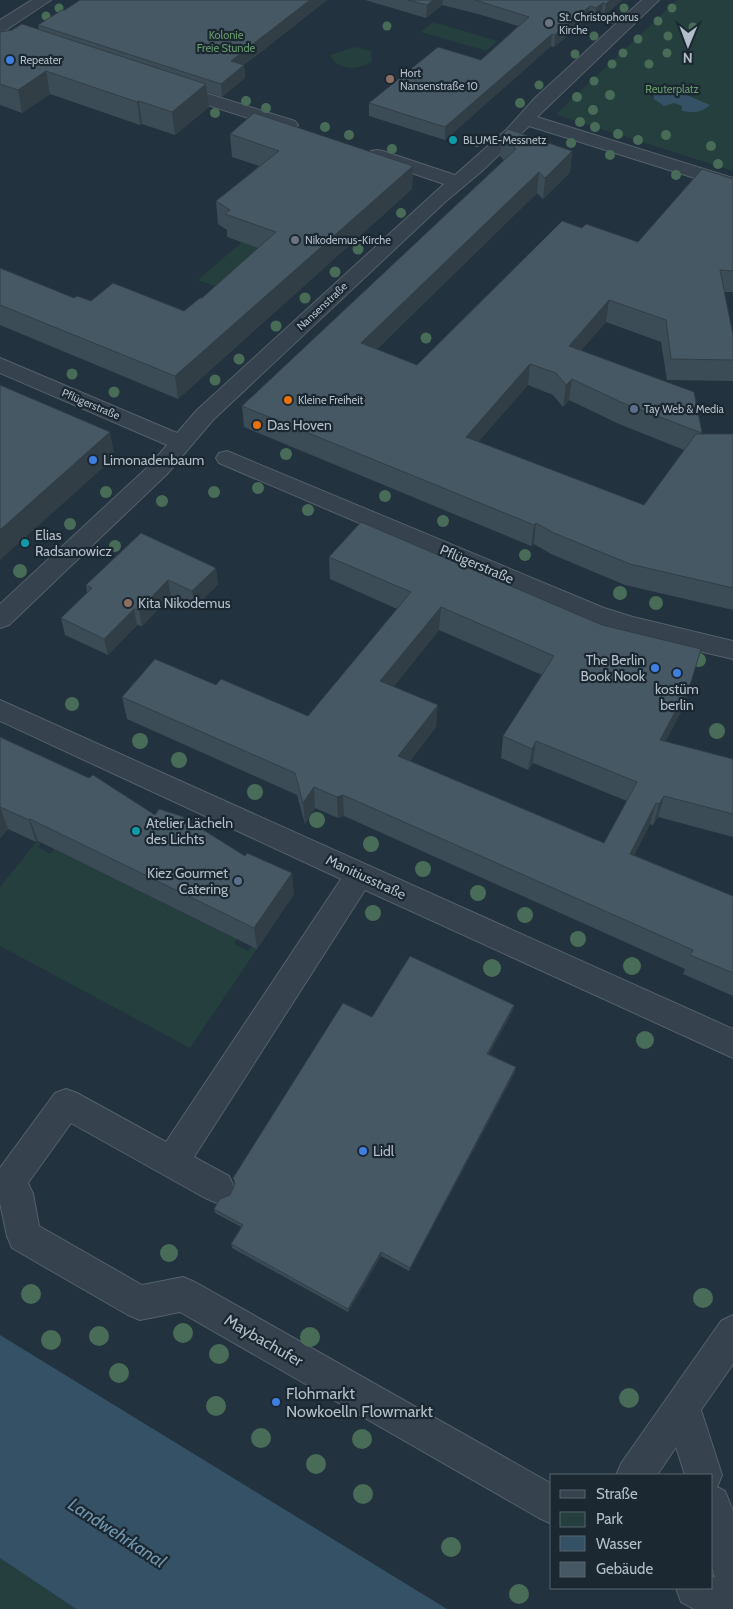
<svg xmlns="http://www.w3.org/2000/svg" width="733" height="1609" font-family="Cabin,sans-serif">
<rect width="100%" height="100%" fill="#22323e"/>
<g fill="#243f3d">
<polygon points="677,0 733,0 733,171 557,115 557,113"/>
<polygon points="433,22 498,41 486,51 421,32"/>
<path d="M354 47 371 51 372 61C359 71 337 71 330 55Z"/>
<polygon points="242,242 277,256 236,294 198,280"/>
<polygon points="37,841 41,843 38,847 51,854 54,849 237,939 234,944 248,951 252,946 257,949 190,1048 0,946 0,887"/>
<polygon points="0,1558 76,1609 0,1609"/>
</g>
<g fill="#355166">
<path d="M658 90 682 93 710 105C702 113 692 113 682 111V106L674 103 664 106 654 99V95Z"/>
<polygon points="0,1335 447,1609 76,1609 0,1558"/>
</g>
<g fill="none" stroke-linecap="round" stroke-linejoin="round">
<g stroke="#54616b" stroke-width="2">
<g id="minor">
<polygon points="32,0 51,0 6,30 0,32 0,20"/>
<polygon points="642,0 659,0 537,117 733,178 733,190 529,126 482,171 445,202 213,420 167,474 9,625 0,628 0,604 151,464 167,445 0,373 0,358 177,433 197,410 444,184 371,159 368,155 371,151 377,150 383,151 455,175 507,129 535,98"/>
<polygon points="173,83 295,121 298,125 295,129 289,130 283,129 167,92 164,88 167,84"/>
<polygon points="227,451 604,608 633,617 733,641 733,659 631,635 586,620 219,463 216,458 219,453"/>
<polygon points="0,700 733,1029 733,1058 365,890 194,1157 229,1176 234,1187 229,1198 217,1203 205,1198 71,1123 28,1183 33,1194 39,1226 142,1285 183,1277 195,1282 552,1484 552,1524 539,1518 180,1312 140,1320 128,1315 12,1248 7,1236 0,1203 0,1168 55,1093 66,1089 77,1093 166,1142 341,879 0,721"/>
<polygon points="733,1315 733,1364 701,1410 722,1475 717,1487 725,1491 733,1511 733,1609 694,1609 681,1602 676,1588 712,1588 712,1576 715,1578 712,1568 712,1475 685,1475 676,1447 657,1475 616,1475 622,1462 721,1321"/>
</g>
</g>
<use href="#minor" fill="#36434e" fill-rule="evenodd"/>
</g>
<g fill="#486c57">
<circle cx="59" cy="8" r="4.5"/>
<circle cx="624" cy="8" r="4.5"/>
<circle cx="672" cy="8" r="4.5"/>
<circle cx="46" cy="16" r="4.5"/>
<circle cx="613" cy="19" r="4.5"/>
<circle cx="658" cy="21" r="4.5"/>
<circle cx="387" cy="26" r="4.5"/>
<circle cx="693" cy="27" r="4.5"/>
<circle cx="594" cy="36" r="4.5"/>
<circle cx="668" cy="36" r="4.5"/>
<circle cx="638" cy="39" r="4.5"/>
<circle cx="623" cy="53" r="4.5"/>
<circle cx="667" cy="53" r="4.5"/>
<circle cx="575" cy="54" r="4.5"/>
<circle cx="612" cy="64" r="4.5"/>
<circle cx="649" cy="64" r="4.5"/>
<circle cx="594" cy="81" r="4.5"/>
<circle cx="539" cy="85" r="4.5"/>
<circle cx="610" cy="95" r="5"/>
<circle cx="577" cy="97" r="5"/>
<circle cx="246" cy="101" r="5"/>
<circle cx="520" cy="103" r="5"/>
<circle cx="266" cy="108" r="5"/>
<circle cx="593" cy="110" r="5"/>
<circle cx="215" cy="113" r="5"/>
<circle cx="580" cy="122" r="5"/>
<circle cx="325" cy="127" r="5"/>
<circle cx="595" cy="127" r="5"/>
<circle cx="618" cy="134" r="5"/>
<circle cx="349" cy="135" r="5"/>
<circle cx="666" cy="135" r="5"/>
<circle cx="638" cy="140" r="5"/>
<circle cx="477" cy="142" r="5"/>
<circle cx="571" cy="143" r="5"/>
<circle cx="711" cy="146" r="5"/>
<circle cx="392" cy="149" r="5"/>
<circle cx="610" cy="155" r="5"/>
<circle cx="718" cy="164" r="5"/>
<circle cx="676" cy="175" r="5"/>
<circle cx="401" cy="213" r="5"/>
<circle cx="358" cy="249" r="5.5"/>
<circle cx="335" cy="272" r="5.5"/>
<circle cx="305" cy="298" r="5.5"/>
<circle cx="276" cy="326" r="5.5"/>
<circle cx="426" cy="338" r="5.5"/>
<circle cx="239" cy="359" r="5.5"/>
<circle cx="72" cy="374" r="5.5"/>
<circle cx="215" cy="380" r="5.5"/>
<circle cx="114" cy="392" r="5.5"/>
<circle cx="286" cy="454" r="6"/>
<circle cx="258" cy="488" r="6"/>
<circle cx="106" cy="492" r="6"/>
<circle cx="214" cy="492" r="6"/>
<circle cx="385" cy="496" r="6"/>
<circle cx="162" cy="501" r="6"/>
<circle cx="308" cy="510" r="6"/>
<circle cx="443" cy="521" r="6"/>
<circle cx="70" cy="524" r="6"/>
<circle cx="115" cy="546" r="6"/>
<circle cx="525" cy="555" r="6"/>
<circle cx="20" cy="571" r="7"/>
<circle cx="620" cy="593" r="7"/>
<circle cx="656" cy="603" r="7"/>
<circle cx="699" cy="660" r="7"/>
<circle cx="72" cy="704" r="7"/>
<circle cx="717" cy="731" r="8"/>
<circle cx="140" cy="741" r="8"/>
<circle cx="179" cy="760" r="8"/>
<circle cx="255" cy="792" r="8"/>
<circle cx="317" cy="820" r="8"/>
<circle cx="371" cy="844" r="8"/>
<circle cx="423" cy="869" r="8"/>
<circle cx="478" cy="893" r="8"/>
<circle cx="373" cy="913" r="8"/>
<circle cx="525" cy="915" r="8"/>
<circle cx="578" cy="939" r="8"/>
<circle cx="632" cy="966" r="9"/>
<circle cx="492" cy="968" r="9"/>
<circle cx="645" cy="1040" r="9"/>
<circle cx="169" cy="1253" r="9"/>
<circle cx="31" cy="1294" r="10"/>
<circle cx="703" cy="1298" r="10"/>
<circle cx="183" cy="1333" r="10"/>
<circle cx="99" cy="1336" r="10"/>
<circle cx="310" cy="1337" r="10"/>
<circle cx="51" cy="1340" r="10"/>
<circle cx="219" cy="1354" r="10"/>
<circle cx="119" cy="1373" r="10"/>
<circle cx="629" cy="1398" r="10"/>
<circle cx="216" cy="1406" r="10"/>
<circle cx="261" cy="1438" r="10"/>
<circle cx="362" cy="1439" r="10"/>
<circle cx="316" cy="1464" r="10"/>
<circle cx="363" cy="1494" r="10"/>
<circle cx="451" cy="1547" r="10"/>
<circle cx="519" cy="1594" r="10"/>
</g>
<g fill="#3c4c56" fill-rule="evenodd">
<polygon points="327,0 244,65 245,78 222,97 207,92 209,107 175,135 142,124 140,125 50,94 22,113 0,105 0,32 39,30 38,25 65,10"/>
<polygon points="365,0 622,0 604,16 601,15 594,20 588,18 554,47 551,46 445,140 369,116 369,103 481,60 518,26 478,14 442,5 426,18"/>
<polygon points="230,134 413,166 412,189 178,399 0,325 0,268 74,298 91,301 184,311 202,298 258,248 227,237 227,230 218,224 216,201 259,166 232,157"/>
<path d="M502 135 572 151 570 172 543 199 537 193 377 349 417 365 582 228 638 242 733 179V292H724L733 335V381L667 380 661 342 606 322 581 350 702 434H733V610L625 585 551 554 534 544 531 546 244 427 242 406 504 160 500 156ZM528 385 553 395 563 407 569 400 619 424 684 450 644 505 478 442Z"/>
<path d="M329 557 685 704 665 742 733 759V837L658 817 653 825 650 824 634 855 733 896V996L683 974 685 969 344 816 338 818 315 808 305 824 297 795 127 719 122 697 216 685 308 716 397 609 330 579ZM439 630 542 675 503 736 501 758 528 770 533 763 627 801 604 843 410 761 436 727 393 687Z"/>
<polygon points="216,568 218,584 195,607 171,596 142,626 137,625 108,655 65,635 61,618 87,593 86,585"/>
<polygon points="0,737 155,815 294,894 257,949 38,841 36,842 8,829 0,838"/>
<polygon points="514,1005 513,1010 489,1054 516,1067 515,1072 409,1271 381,1256 348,1312 232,1248 231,1244 241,1227 215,1213 214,1209 230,1195 235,1184 233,1178 372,1017"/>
</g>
<g fill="#313e46">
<polygon points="310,0 327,0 232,74 231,61"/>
<polygon points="433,0 443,0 442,5 426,18 427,5"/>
<polygon points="610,0 622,0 604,16 606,4"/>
<polygon points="603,3 601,15 594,20 596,8"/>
<polygon points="590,6 588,18 554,47 555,35"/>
<polygon points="552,34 551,46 445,140 445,127"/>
<polygon points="244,65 245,78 222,97 221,84"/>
<polygon points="46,71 50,94 22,113 18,90"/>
<polygon points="206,84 209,107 175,135 172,112"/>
<polygon points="139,101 142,124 140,125 137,102"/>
<polygon points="572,151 570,172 543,199 545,178"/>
<polygon points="413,166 412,189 178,399 175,376"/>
<polygon points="539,172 537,193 361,364 361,343"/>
<polygon points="609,300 606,322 566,367 569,346"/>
<polygon points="530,364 528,385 464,458 466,437"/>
<polygon points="572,379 569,400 563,407 566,385"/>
<polygon points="110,432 115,457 0,560 0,530"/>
<polygon points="536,523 534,544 531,546 534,525"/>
<polygon points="216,568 218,584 195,607 192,591"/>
<polygon points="168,580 171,596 142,626 139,610"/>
<polygon points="441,607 439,630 380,704 380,681"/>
<polygon points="134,609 137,625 108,655 104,639"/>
<polygon points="691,682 685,704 654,762 660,740"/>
<polygon points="438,705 436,727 397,778 398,756"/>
<polygon points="536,741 533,763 528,770 532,749"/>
<polygon points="314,787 315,808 305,824 303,803"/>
<polygon points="343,795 344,816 338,818 337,797"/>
<polygon points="664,796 658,817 653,825 659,804"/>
<polygon points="656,803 650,824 625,874 630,854"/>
<polygon points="0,807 8,829 0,838"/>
<polygon points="30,819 38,841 36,842 29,820"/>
<polygon points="292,873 294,894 257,949 254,928"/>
<polygon points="514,1005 513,1010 486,1059 487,1054"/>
<polygon points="516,1067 515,1072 409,1271 410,1268"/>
<polygon points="381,1252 381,1256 348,1312 348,1309"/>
</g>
<g fill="#465864" stroke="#313e46" fill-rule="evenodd">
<polygon points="80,0 310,0 231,61 244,65 221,84 38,25 62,10 65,10"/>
<polygon points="408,0 433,0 427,5"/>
<polygon points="475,0 610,0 606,4 603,3 596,8 590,6 555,35 552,34 445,127 369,103 438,47 481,60 529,17"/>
<polygon points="22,24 206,84 172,112 139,101 137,102 46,71 18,90 0,84 0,32 12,30"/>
<polygon points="254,113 413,166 175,376 0,305 0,268 74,298 77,296 91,301 113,283 184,311 200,298 202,298 276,232 225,214 230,210 216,201 279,151 230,134"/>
<polygon points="508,129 572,151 545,178 539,172 361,343 417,365 562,221 582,228 586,224 638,242 702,169 733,179 733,271 720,270 733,335 733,360 671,359 666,320 609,300 569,346 694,392 702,433 623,403 572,379 566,385 556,373 530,364 466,437 644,505 696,434 733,434 733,588 630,564 554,533 536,523 534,525 242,406 516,149 502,135"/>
<polygon points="0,385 110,432 0,530"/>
<path d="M361 522 602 625 701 649 691 682 660 740 733 759V814L664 796 659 804 656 803 630 854 733 896V973L690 955 693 950 343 795 337 797 314 787 303 803 295 773 122 697 155 659 216 685 221 679 308 716 411 592 329 557ZM441 607 554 656 503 736 532 749 536 741 637 782 604 843 398 756 438 705 380 681Z"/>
<polygon points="141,533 216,568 192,591 168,580 139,610 134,609 104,639 61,618 92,588 86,585"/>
<polygon points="0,737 89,778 93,775 155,815 159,809 181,816 245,856 247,853 292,873 254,928 30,819 29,820 0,807"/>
<polygon points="410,956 514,1005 487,1054 516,1067 410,1268 381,1252 348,1309 231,1244 243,1225 214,1209 220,1199 230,1195 235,1184 233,1178 343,1003 372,1017"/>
</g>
<g fill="#6b7280" stroke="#1b2832" stroke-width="2">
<circle cx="549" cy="23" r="5"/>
<circle cx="295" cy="240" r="5"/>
</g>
<g fill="#3f7fe0" stroke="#1b2832" stroke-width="2">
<circle cx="10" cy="60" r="5"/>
<circle cx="93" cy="460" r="5"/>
<circle cx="655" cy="668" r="5"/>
<circle cx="677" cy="673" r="5"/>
<circle cx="363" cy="1151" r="5"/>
<circle cx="276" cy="1402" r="5"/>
</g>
<g fill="#8d6e63" stroke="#1b2832" stroke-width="2">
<circle cx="390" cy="79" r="5"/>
<circle cx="128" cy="603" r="5"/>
</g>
<g fill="#0f9aa8" stroke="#1b2832" stroke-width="2">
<circle cx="453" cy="140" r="5"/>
<circle cx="25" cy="543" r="5"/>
<circle cx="136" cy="831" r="5"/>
</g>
<g fill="#e8710a" stroke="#1b2832" stroke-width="2">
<circle cx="288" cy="400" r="5"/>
<circle cx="257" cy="425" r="5"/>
</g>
<g fill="#5c6f8a" stroke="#1b2832" stroke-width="2">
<circle cx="634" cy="409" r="5"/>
<circle cx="238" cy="881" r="5"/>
</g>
<g text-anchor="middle" stroke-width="4.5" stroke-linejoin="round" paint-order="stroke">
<g font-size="11" fill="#b2bec9" stroke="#1b2832" text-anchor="start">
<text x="559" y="21">St. Christophorus<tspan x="559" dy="13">Kirche</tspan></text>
<text x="20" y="64">Repeater</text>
<text x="400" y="77">Hort<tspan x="400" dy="13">Nansenstraße 10</tspan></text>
<text x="463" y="144">BLUME-Messnetz</text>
<text x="305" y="244">Nikodemus-Kirche</text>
<text x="298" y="404">Kleine Freiheit</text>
<text x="644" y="413">Tay Web &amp; Media</text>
</g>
<g font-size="11" fill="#689b6b" stroke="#1b2832">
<text x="226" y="39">Kolonie<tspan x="226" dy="13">Freie Stunde</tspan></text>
<text x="672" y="93">Reuterplatz</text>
</g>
<g font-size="11" fill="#b2bec9" stroke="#1b2832">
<text transform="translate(322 306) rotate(-43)" y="4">Nansenstraße</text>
<text transform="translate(91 404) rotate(23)" y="4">Pflügerstraße</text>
</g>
<g font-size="14" fill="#b2bec9" stroke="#1b2832" text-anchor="start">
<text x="267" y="430">Das Hoven</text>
<text x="103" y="465">Limonadenbaum</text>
<text x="35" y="540">Elias<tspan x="35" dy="16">Radsanowicz</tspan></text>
<text x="138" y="608">Kita Nikodemus</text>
<text x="645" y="665" text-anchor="end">The Berlin<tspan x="645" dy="16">Book Nook</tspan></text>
<text x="677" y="694" text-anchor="middle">kostüm<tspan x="677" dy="16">berlin</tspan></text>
<text x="146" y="828">Atelier Lächeln<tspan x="146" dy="16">des Lichts</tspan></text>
<text x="228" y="878" text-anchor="end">Kiez Gourmet<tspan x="228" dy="16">Catering</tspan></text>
<text x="373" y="1156">Lidl</text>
</g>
<g font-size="14" fill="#b2bec9" stroke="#1b2832">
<text transform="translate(477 564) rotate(23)" y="5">Pflügerstraße</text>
<text transform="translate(366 877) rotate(25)" y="5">Manitiusstraße</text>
</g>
<g font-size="16" fill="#b2bec9" stroke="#1b2832">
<text transform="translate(264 1340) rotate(30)" y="6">Maybachufer</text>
</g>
<g font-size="16" fill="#b2bec9" stroke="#1b2832" text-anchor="start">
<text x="286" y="1399">Flohmarkt<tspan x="286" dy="18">Nowkoelln Flowmarkt</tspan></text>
</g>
<g font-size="18" font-style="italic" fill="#7095ae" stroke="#1b2832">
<text transform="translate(117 1533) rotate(33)" y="6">Landwehrkanal</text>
</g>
</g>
<rect x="550" y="1474" width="162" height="115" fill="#1b2832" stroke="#57646e"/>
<rect x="560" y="1490" width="25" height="8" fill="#36434e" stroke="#57646e"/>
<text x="596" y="1499" font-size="15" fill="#b2bec9">Straße</text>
<rect x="560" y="1512" width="25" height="15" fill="#243f3d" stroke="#57646e"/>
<text x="596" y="1524" font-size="15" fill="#b2bec9">Park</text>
<rect x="560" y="1536" width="25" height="15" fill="#355166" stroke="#57646e"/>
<text x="596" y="1549" font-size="15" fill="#b2bec9">Wasser</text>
<rect x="560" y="1562" width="25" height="15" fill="#465864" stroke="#57646e"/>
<text x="596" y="1574" font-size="15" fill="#b2bec9">Gebäude</text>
<g transform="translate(688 45) rotate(181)" stroke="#1b2832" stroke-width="4" paint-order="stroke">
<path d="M0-4L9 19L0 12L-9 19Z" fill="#b2bec9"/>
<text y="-8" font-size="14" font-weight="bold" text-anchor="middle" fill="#b2bec9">N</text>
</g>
</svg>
